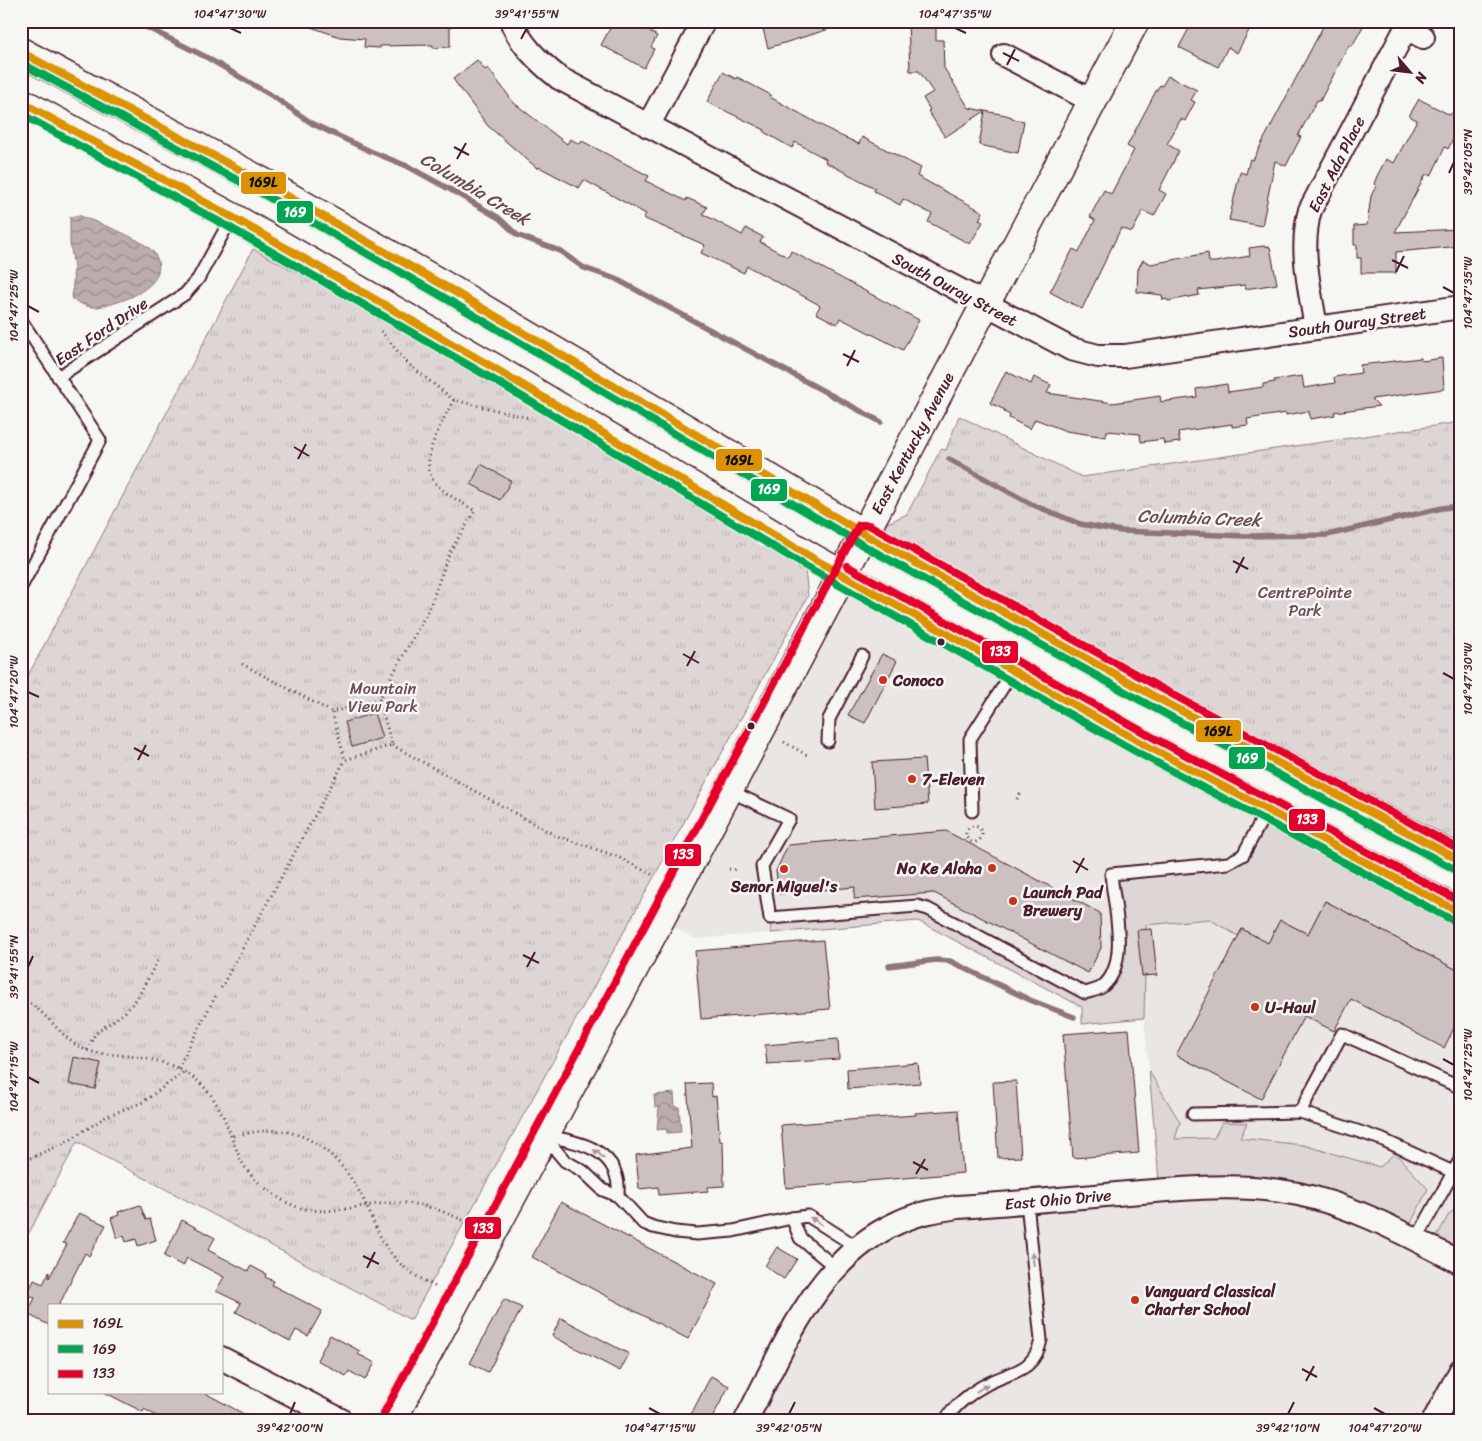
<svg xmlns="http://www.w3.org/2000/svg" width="1482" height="1441" font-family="Sriracha,sans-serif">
<defs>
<pattern id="park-tufts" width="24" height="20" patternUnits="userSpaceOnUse" patternTransform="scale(1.25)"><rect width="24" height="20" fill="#ddd6d5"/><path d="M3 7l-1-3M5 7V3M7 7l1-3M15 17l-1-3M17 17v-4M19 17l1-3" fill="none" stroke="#bfb7b7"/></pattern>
<pattern id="water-waves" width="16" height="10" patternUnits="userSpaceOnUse" patternTransform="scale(1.25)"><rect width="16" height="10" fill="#bbadae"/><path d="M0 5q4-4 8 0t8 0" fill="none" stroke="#9a8c8e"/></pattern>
</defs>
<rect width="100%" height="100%" fill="#f6f6f2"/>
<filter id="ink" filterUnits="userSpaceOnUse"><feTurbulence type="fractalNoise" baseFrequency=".02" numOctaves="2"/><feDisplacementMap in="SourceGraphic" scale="10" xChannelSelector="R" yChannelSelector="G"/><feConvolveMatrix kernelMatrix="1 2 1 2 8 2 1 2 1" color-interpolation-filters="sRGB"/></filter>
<g filter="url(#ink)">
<polygon fill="#e9e6e3" points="842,575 1461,913 1461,1370 1434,1420 746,1420 805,1308 899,1222 1160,1190 1144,1018 1082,1024 1082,1007 918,921 695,939 660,920"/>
<g fill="#ddd6d5" stroke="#947a80">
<polygon points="1267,810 1461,913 1461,972 1325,901 1308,934 1280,920 1268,943 1242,929 1238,936 1209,919 1146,925 1144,1018 1082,1024 1082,1007 918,921 771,933 770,918 917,906 1085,993 1114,974 1111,874 1228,863 1243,855"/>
<polygon points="1149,1071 1180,1122 1175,1139 1214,1138 1222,1122 1247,1123 1240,1138 1303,1145 1380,1167 1395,1153 1428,1189 1405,1235 1335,1204 1160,1191"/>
<polygon points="1461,1205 1461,1263 1431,1248 1449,1214"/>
</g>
<g fill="url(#park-tufts)" stroke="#947a80">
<polygon points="253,249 411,333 805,570 808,596 411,1320 77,1142 21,1248 21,689"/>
<polygon points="959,416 1082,477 1461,422 1461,861 864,534 907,514 941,449 946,450"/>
</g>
<g fill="url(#water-waves)" stroke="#8e747a">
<path d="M78 215C95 222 149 240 156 256 171 287 119 304 97 307 88 308 79 303 72 299L74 267 70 243V217Z"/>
<polygon points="674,1093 675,1107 679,1107 681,1132 667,1133 666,1129 657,1130 659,1107 655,1107 654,1095"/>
</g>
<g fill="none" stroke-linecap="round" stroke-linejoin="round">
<g stroke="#8e747a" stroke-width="5.5">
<polyline points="134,21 206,57 274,97 313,124 370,151 407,166 451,190 499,218 517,235 560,251 584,268 616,279 881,422"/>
<polyline points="949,459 1031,504 1080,524 1121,531 1245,536 1327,535 1442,508 1461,506"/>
<polyline points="889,966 936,960 950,961 1030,1000 1074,1017"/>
</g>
</g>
<g fill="#ccc1c0" stroke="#4a1f2b">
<polygon points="303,21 450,21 450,47 433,48 433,45 380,46 380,48 364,47 365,39 340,37 302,24"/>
<polygon points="614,21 633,21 657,36 651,47 654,49 644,68 601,45"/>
<polygon points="761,21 839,21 839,26 768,48"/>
<polygon points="1193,21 1254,21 1237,53 1228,47 1218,67 1179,47"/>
<polygon points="1326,21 1366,21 1352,46 1349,45 1320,101 1317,100 1298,136 1301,137 1286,166 1275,161 1262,226 1229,220 1240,172 1246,174 1250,159 1253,160"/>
<polygon points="936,22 936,40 943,40 944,68 969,108 1006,115 1012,117 1012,119 1024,121 1018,153 979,145 985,111 945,137 928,111 930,110 923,98 933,92 919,71 910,71 908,23"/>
<polygon points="477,60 485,70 488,68 514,103 567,144 570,139 580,144 582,141 649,176 646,181 686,201 687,198 707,207 703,214 742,235 746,228 763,237 760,242 788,257 791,251 919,320 903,350 840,318 837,324 816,313 820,306 816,303 747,266 744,273 701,253 705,245 643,218 646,214 584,180 579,188 539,167 538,169 488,126 453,79"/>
<polygon points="723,72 736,79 737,77 771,95 770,97 839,135 859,144 862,137 921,168 917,176 983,212 979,220 983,222 970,244 928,222 932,214 903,199 900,205 874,191 875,188 825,162 826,159 795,142 792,148 764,132 765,130 707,102"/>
<polygon points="1168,76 1197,90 1191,100 1195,102 1185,121 1181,119 1167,144 1179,151 1159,190 1166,194 1154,216 1143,211 1132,232 1121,228 1082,309 1050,292 1073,249 1079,252 1095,220 1090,217 1104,190 1111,194 1134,150 1127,146 1156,91 1160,85 1162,86"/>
<polygon points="1419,99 1450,115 1461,103 1461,124 1448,149 1445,147 1431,176 1426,174 1395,232 1461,229 1461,246 1396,252 1396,273 1361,273 1361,258 1357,258 1357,245 1354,245 1354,226 1367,225 1371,196 1376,186 1374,184 1377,176 1386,159 1394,163 1417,120 1409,116"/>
<polygon points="1264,246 1270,247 1277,284 1245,289 1245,285 1198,290 1199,295 1168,301 1167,299 1163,300 1162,295 1137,292 1138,269 1143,260 1151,264 1208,253 1209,262 1215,262 1250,256 1249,248"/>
<polygon points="1421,358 1422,361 1442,358 1444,389 1372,399 1379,406 1334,412 1335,415 1310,419 1309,411 1286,415 1286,413 1247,419 1248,425 1232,427 1232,424 1178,432 1180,442 1164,444 1163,439 1141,442 1140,434 1107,431 1106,437 1066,431 1035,419 1030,429 1009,418 1010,415 1004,412 1005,410 990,403 1006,371 1031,384 1034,377 1051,385 1047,393 1113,403 1160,396 1161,402 1197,397 1196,389 1227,384 1228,392 1263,387 1263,384 1275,382 1274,380 1302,376 1304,388 1335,383 1334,377 1361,373 1360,365"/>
<polygon points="481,464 511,481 500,500 471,484"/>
<polygon points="882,654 897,661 865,723 848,715"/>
<polygon points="374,713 382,738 352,747 345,722"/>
<polygon points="924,759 928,804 875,808 872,762"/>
<polygon points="946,831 1100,913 1101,948 1088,973 934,893 854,899 855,887 779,894 776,871 788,845"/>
<polygon points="1325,901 1461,972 1461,1014 1444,1048 1351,999 1334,1031 1304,1016 1261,1099 1176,1055 1242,929 1268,943 1280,920 1308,934"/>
<polygon points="1152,929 1157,975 1142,976 1137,930"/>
<polygon points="823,940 830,1009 701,1019 695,951"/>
<polygon points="1129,1029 1139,1153 1073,1158 1063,1034"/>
<polygon points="838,1039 839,1059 767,1064 765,1045"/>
<polygon points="74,1057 101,1063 95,1089 69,1084"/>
<polygon points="918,1063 920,1083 848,1089 847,1069"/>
<polygon points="1016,1081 1021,1157 998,1158 993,1082"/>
<polygon points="711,1083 712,1097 716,1096 720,1141 723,1142 724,1186 708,1187 708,1191 659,1195 658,1187 639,1189 636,1155 692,1148 687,1084"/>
<polygon points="958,1110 963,1173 786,1188 781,1125 916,1115 915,1113"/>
<polygon points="561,1202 717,1284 688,1339 532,1257"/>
<polygon points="140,1205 146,1220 150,1219 156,1240 138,1246 136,1239 126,1242 124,1236 117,1238 111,1218 119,1215 118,1212"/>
<polygon points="79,1213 106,1225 89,1256 85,1253 59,1305 49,1305 49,1325 27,1314 35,1298 27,1294 34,1280 43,1284 49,1272 49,1278 67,1244 63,1243"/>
<polygon points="182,1220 215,1238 208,1250 248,1271 251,1266 266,1274 265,1277 274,1281 272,1285 322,1311 308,1336 296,1330 290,1341 236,1312 241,1303 216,1291 224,1277 187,1258 183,1266 164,1256"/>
<polygon points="777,1247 797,1259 784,1279 765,1266"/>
<polygon points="504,1299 522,1308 488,1372 470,1363"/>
<polygon points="561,1318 629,1354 620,1371 552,1336"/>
<polygon points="330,1335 360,1351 358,1354 375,1363 365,1380 349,1371 346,1376 317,1360"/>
<polygon points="711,1376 729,1386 711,1420 688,1420"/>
<polygon points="104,1392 203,1392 255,1420 164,1420 144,1409 143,1412"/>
</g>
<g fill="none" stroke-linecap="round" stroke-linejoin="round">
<g stroke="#4a1f2b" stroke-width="15">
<g id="lane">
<polyline points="21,320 100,440 21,587"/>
<polyline points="58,377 185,294 198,279 232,217"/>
<polyline points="828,741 829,719 862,656"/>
<path d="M728 790 789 819 762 866 770 918 917 906 928 909 1085 993C1091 991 1099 990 1103 986 1130 963 1114 906 1111 874L1228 863 1243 855 1267 810"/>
<polyline points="972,811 970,739 1013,671"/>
<polyline points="1300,1112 1342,1034 1461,1088"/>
<polyline points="1193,1114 1300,1112 1381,1139 1453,1172"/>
<polyline points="544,1136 565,1161 583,1171 603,1190 618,1196 643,1223 653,1227 675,1232 697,1234 733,1231 792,1218"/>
<path d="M544 1136C580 1141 622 1150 618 1196"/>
<polyline points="1416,1240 1461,1158"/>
<polyline points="835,1267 800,1238 792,1218 808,1216 857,1247"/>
<path d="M946 1420C953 1406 973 1391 987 1384 1011 1371 1034 1373 1041 1340L1027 1202"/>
</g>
</g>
<g stroke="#4a1f2b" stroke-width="26">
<g id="street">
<path d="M511 21C521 45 539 62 559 78L1071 349 1098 356H1125L1461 307"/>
<polyline points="1004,55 1092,101"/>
<polyline points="648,126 704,21"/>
<path d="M1316 328C1310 289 1299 249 1310 210L1406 28 1423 37"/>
<polyline points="221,1358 341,1420"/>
<path d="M746 1420C785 1346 817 1258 899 1222 918 1213 938 1210 958 1207 1015 1203 1072 1198 1128 1193 1185 1189 1241 1182 1298 1194 1356 1206 1408 1236 1461 1263"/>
<polyline points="1434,1420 1461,1370"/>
</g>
</g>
<g stroke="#4a1f2b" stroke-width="31">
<polyline id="secondary" points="392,1420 660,920 1135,21"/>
</g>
<g stroke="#4a1f2b" stroke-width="31">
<g id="primary">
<polyline points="21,52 268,185 443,285 864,534 1152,695 1461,861"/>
<polyline points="21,102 232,217 494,368 814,559 1149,747 1461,913"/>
</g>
</g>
<g stroke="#4a1f2b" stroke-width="3" stroke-dasharray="1 4" stroke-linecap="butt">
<polyline points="381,331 408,364 454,400 529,418"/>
<polyline points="242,664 332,712"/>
<path d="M379 699 392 745 345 760 332 712 379 699 429 609 449 553 475 511C462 502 435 490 430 474 423 454 444 417 454 400"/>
<polyline points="784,742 807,755"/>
<polyline points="392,745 554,835 616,856 653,875"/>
<polyline points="1017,799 1022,791"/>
<circle cx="974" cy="834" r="8"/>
<polyline points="729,869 737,870"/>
<polyline points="221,988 345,760"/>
<path d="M21 999C48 1010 59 1039 86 1050 96 1054 109 1054 119 1055 149 1058 181 1063 203 1086 222 1105 229 1132 239 1156 247 1176 266 1190 284 1201 319 1221 355 1204 391 1203 420 1201 446 1212 471 1224"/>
<polyline points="87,1050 95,1034 125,1012 137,999 158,960"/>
<polyline points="178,1068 216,995"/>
<path d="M233 1136C243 1134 253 1132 263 1131 312 1125 349 1166 367 1207 375 1225 381 1242 394 1257 405 1271 423 1280 438 1288"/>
<polyline points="21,1162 65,1143 107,1116 143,1102 184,1072"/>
</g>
<use href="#lane" stroke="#f6f6f2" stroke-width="11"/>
<use href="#street" stroke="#f6f6f2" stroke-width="22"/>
<use href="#secondary" stroke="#f6f6f2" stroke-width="28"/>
<use href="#primary" stroke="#f6f6f2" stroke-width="28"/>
<g stroke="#f6f6f2" stroke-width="11">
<g id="bus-1">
<polyline points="21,52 268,185 443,285 864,534 1152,695 1461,861"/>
<polyline points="21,102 232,217 494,368 814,559 1149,747 1461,913"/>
</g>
</g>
<g stroke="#f6f6f2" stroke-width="11">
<g id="bus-2">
<polyline points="21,63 263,194 438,294 859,543 1147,704 1456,870"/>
<polyline points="21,114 227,226 489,377 809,568 1144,756 1456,922"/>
</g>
</g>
<g stroke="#f6f6f2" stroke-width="11">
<g id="bus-3">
<polyline points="847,566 1154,738 1461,902"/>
<polyline points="383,1415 859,525 869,525 1157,686 1461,850"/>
</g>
</g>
<use href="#bus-1" stroke="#dd9206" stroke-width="8"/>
<use href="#bus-2" stroke="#00a651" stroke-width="8"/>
<use href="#bus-3" stroke="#e4002b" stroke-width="8"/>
</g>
<defs><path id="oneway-solid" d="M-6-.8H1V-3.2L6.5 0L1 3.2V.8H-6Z" transform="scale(1.25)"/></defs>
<g fill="#a99598">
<use href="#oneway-solid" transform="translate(599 1154) rotate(-141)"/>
<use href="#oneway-solid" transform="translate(816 1221) rotate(-148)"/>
<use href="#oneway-solid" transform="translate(1033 1259) rotate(-96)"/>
<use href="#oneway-solid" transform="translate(982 1388) rotate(-33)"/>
</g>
</g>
<path fill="none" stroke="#4a1f2b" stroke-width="2" d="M230 28 241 33M955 28 966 33M521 39 527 28M1003 53 1019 61M1007 65 1015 49M454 147 469 155M457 159 466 143M1449 173 1454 162M1392 260 1408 268M1396 272 1404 256M1443 287 1454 293M28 306 39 312M843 354 859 362M847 366 855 350M294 447 309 456M298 459 306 444M1233 561 1248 569M1236 573 1244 557M683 654 699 663M687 666 695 651M1443 673 1454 679M28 692 39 697M134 748 149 756M138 760 146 745M1073 861 1088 870M1076 873 1084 858M523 955 539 963M28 967 33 956M527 967 535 952M1443 1059 1454 1065M28 1077 39 1083M913 1162 928 1170M916 1174 925 1159M363 1256 379 1264M367 1268 375 1252M1302 1369 1317 1377M1306 1381 1314 1366M649 1408 660 1414M1374 1408 1385 1414M290 1414 295 1402M789 1414 795 1402M1288 1414 1294 1402"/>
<g fill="#4a1f2b" stroke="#f6f6f2" stroke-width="2">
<circle cx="941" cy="642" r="4.5"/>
<circle cx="751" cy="726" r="4.5"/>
</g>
<g fill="#c8321e" stroke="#f6f6f2" stroke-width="2">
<circle cx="883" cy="680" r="5"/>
<circle cx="912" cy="779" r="5"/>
<circle cx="992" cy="868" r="5"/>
<circle cx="784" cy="869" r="5"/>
<circle cx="1013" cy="901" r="5"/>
<circle cx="1255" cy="1007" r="5"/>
<circle cx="1135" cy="1300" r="5"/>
</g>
<g text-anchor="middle" stroke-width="5" stroke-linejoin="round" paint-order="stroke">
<g font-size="16" fill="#4a1f2b" stroke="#f6f6f2">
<text transform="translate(1336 164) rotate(-63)" y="6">East Ada Place</text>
<text transform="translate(955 289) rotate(28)" y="6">South Ouray Street</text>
<text transform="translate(1357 322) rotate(-8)" y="6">South Ouray Street</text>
<text transform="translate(101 331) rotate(-34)" y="6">East Ford Drive</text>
<text transform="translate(912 443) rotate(-62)" y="6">East Kentucky Avenue</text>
<text transform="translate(1058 1199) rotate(-5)" y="6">East Ohio Drive</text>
</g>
<g font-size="16" fill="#6f4d56" stroke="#f6f6f2">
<text x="1305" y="598">CentrePointe<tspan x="1305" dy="18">Park</tspan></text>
<text x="383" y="694">Mountain<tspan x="383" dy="18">View Park</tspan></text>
</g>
<g font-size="16" font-weight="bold" fill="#4a1f2b" stroke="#f6f6f2" text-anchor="start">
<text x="893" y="686">Conoco</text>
<text x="922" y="785">7-Eleven</text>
<text x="982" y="874" text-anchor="end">No Ke Aloha</text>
<text x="784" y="892" text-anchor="middle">Senor Miguel's</text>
<text x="1023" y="898">Launch Pad<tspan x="1023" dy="18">Brewery</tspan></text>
<text x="1265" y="1013">U-Haul</text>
<text x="1145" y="1297">Vanguard Classical<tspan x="1145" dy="18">Charter School</tspan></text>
</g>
<g font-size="18" font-style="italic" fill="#6c4a52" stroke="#f6f6f2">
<text transform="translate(475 189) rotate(31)" y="6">Columbia Creek</text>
<text transform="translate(1199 518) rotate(2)" y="6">Columbia Creek</text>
</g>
</g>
<g stroke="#f6f6f2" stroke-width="2">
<rect x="240" y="171" width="47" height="24" rx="5" fill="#dd9206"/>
<rect x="276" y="200" width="38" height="24" rx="5" fill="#00a651"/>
<rect x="715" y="448" width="48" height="24" rx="5" fill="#dd9206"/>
<rect x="750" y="478" width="38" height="24" rx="5" fill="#00a651"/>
<rect x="981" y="640" width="38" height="24" rx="5" fill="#e4002b"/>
<rect x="1195" y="719" width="47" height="24" rx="5" fill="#dd9206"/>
<rect x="1228" y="746" width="38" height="24" rx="5" fill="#00a651"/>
<rect x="1288" y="808" width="38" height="24" rx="5" fill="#e4002b"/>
<rect x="664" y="843" width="38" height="24" rx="5" fill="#e4002b"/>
<rect x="464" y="1216" width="38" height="24" rx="5" fill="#e4002b"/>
</g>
<g font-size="14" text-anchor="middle" font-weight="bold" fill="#fff">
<text x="295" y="217">169</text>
<text x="769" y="494">169</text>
<text x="1000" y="656">133</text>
<text x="1247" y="763">169</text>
<text x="1307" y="824">133</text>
<text x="683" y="859">133</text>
<text x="483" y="1233">133</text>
</g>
<g font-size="14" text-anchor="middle" font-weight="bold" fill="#111">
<text x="263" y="187">169L</text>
<text x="739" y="465">169L</text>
<text x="1218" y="736">169L</text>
</g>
<rect width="1482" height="1441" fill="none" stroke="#f6f6f2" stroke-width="55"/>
<rect x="48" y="1304" width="175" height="90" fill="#f6f6f2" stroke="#b1a0a2"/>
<rect x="58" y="1320" width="25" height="8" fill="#dd9206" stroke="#b1a0a2"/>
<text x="92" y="1328" font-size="15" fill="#4a1f2b">169L</text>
<rect x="58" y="1345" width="25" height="8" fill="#00a651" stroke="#b1a0a2"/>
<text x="92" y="1354" font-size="15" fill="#4a1f2b">169</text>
<rect x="58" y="1370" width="25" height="8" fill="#e4002b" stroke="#b1a0a2"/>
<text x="92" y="1378" font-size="15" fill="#4a1f2b">133</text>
<g transform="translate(1410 72) rotate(118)" stroke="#f6f6f2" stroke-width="4" paint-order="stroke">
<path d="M0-4L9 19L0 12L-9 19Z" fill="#4a1f2b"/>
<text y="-8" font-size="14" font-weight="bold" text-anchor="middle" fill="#4a1f2b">N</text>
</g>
<rect x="28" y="28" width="1426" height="1386" fill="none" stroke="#4a1f2b" stroke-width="2"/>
<g font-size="12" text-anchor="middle" fill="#4a1f2b">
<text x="230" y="18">104°47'30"W</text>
<text x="527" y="18">39°41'55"N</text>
<text x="955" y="18">104°47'35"W</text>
<text transform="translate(1468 162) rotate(-90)" y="4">39°42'05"N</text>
<text transform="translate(1468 293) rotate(-90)" y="4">104°47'35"W</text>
<text transform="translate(14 306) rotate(-90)" y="4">104°47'25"W</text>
<text transform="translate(1468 679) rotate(-90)" y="4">104°47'30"W</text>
<text transform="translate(14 692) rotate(-90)" y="4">104°47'20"W</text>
<text transform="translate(14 967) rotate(-90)" y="4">39°41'55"N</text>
<text transform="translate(1468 1065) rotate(-90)" y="4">104°47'25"W</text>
<text transform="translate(14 1077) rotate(-90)" y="4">104°47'15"W</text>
<text x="290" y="1432">39°42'00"N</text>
<text x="660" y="1432">104°47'15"W</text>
<text x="789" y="1432">39°42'05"N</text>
<text x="1288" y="1432">39°42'10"N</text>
<text x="1385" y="1432">104°47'20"W</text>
</g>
</svg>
